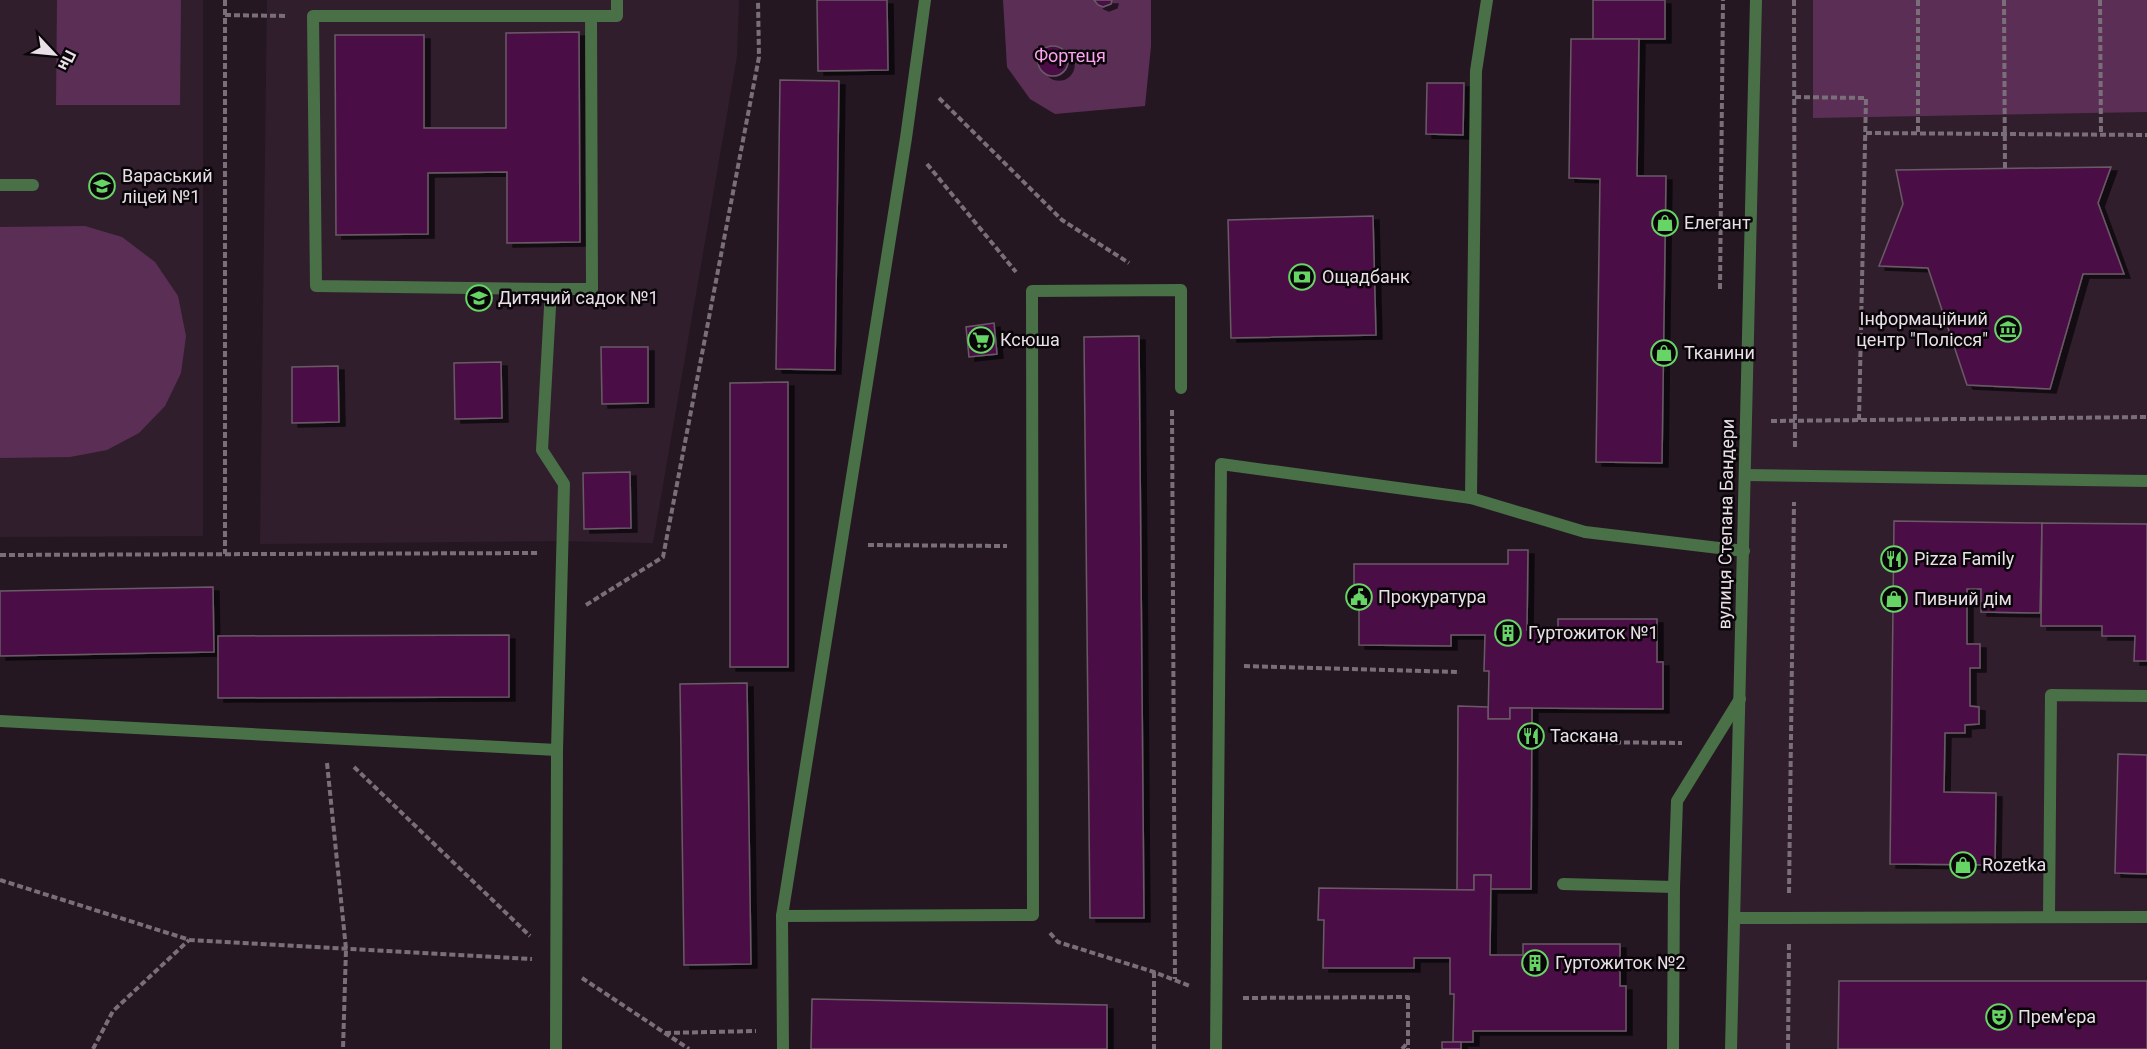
<svg xmlns="http://www.w3.org/2000/svg" width="2147" height="1049" font-family="Roboto,sans-serif">
<defs>
<filter id="shadow"><feDropShadow dx="6" dy="4" stdDeviation="0" flood-color="#0009"/></filter>
</defs>
<rect width="100%" height="100%" fill="#241722"/>
<g fill="#301e2d">
<polygon points="0,0 203,0 203,536 0,537"/>
<polygon points="267,0 739,0 737,56 653,543 562,541 260,544"/>
<polygon points="1756,0 2147,0 2147,1049 1731,1049"/>
</g>
<g fill="#5b2f55">
<polygon points="57,0 181,0 180,105 56,105"/>
<polygon points="1003,0 1151,0 1151,46 1145,106 1055,114 1030,99 1007,67"/>
<polygon points="1813,0 2147,0 2147,112 1813,118"/>
<polygon points="85,226 122,237 155,262 178,296 186,336 181,373 165,406 139,433 107,450 70,457 0,458 0,227"/>
</g>
<g fill="#4b1045" stroke="#695a66" stroke-width="1.5" filter="url(#shadow)">
<polygon points="817,0 887,0 888,70 818,71"/>
<polygon points="1112,0 1111,4 1103,7 1098,5 1094,0"/>
<rect x="1593" y="0" width="72" height="39"/>
<polygon points="579,32 580,242 507,243 507,172 428,173 428,234 336,235 335,35 424,35 424,128 506,128 506,33"/>
<polygon points="1571,39 1639,39 1637,176 1666,176 1662,463 1596,462 1600,179 1569,178"/>
<circle cx="1053" cy="61" r="15"/>
<polygon points="780,80 839,81 835,370 776,369"/>
<polygon points="1427,83 1464,83 1463,135 1426,134"/>
<polygon points="2111,167 2098,203 2124,274 2083,274 2050,389 1967,385 1928,268 1879,266 1903,204 1896,170"/>
<polygon points="1373,216 1376,335 1231,338 1228,220"/>
<polygon points="994,323 997,354 969,357 966,327"/>
<polygon points="1139,336 1144,918 1090,918 1084,337"/>
<polygon points="601,347 648,347 648,403 602,404"/>
<polygon points="501,362 502,418 455,419 454,363"/>
<polygon points="338,366 339,422 292,423 292,367"/>
<polygon points="788,382 788,667 730,667 730,383"/>
<polygon points="630,472 631,528 584,529 583,473"/>
<polygon points="1894,521 2042,523 2040,613 1981,612 1981,589 1967,589 1967,644 1980,644 1980,668 1970,668 1970,706 1979,707 1979,724 1965,725 1965,733 1945,733 1944,792 1996,793 1995,865 1890,864"/>
<polygon points="2042,523 2147,524 2147,661 2134,661 2135,636 2102,636 2102,626 2041,626"/>
<polygon points="1508,550 1528,550 1527,630 1558,630 1558,619 1657,619 1657,662 1663,662 1663,709 1510,708 1510,719 1488,719 1489,671 1484,671 1485,635 1451,635 1451,646 1359,645 1359,597 1354,597 1354,564 1508,564"/>
<polygon points="213,587 214,652 0,656 0,591"/>
<polygon points="509,635 509,697 218,698 218,636"/>
<polygon points="747,683 751,964 684,965 680,684"/>
<polygon points="1458,706 1488,707 1488,719 1510,719 1510,708 1532,708 1531,889 1490,889 1491,875 1474,875 1474,890 1457,890"/>
<polygon points="2118,754 2147,755 2147,874 2115,873"/>
<polygon points="1474,875 1491,875 1490,955 1523,955 1523,944 1620,944 1620,986 1626,986 1626,1031 1473,1031 1473,1042 1453,1042 1454,994 1450,994 1450,958 1414,958 1414,968 1323,968 1324,920 1318,920 1319,888 1474,890"/>
<polygon points="1839,981 2147,981 2147,1049 1838,1049"/>
<polygon points="812,999 1107,1005 1107,1049 811,1049"/>
<rect x="1442" y="1042" width="19" height="7"/>
</g>
<g fill="none" stroke-linecap="round" stroke-linejoin="round">
<g stroke="#7a6f78" stroke-width="4" stroke-dasharray="6 3" stroke-linecap="butt">
<polyline points="225,0 225,554"/>
<polyline points="1794,0 1795,449"/>
<polyline points="1918,0 1918,134"/>
<polyline points="2004,0 2005,170"/>
<polyline points="2100,0 2101,135"/>
<polyline points="225,15 288,16"/>
<polyline points="1795,97 1866,98 1859,420"/>
<polyline points="939,98 1062,220 1129,263"/>
<polyline points="1866,133 2147,135"/>
<polyline points="927,164 1016,272"/>
<polyline points="1720,289 1723,0"/>
<polyline points="1172,410 1175,979"/>
<polyline points="1771,421 2147,417"/>
<polyline points="868,545 1007,546"/>
<polyline points="0,555 537,553"/>
<polyline points="586,605 663,557 759,57 758,0"/>
<polyline points="1244,666 1460,672"/>
<polyline points="1579,742 1682,743"/>
<polyline points="327,763 346,949 343,1049"/>
<polyline points="354,767 530,936"/>
<polyline points="0,880 190,940 532,959"/>
<polyline points="1789,893 1794,502"/>
<polyline points="1050,933 1058,942 1154,972 1190,986"/>
<polyline points="1154,972 1154,1049"/>
<polyline points="582,978 689,1049"/>
<polyline points="1243,998 1408,997 1408,1049"/>
<polyline points="665,1033 756,1031"/>
<polyline points="93,1049 113,1011 189,940"/>
<polyline points="1402,1049 1408,1042"/>
<polyline points="1788,1049 1789,943"/>
</g>
<g stroke="#497047" stroke-width="12">
<polyline points="0,185 33,185"/>
<polyline points="551,289 592,289 591,16"/>
<polyline points="1746,475 2147,481"/>
<polyline points="1471,498 1476,71 1487,0"/>
<polyline points="0,721 557,750 556,1049"/>
<polyline points="557,750 564,484 542,450 551,289 316,286 313,16 617,16 617,0"/>
<polyline points="1563,884 1674,887"/>
<polyline points="782,916 1033,915 1032,291 1181,290 1181,388"/>
<polyline points="2049,917 2051,695 2147,696"/>
<polyline points="1735,918 2147,917"/>
<polyline points="783,1049 782,916 906,138 925,0"/>
<polyline points="1216,1049 1221,464 1471,498 1585,532 1744,551"/>
<polyline points="1673,1049 1674,887 1677,801 1740,699"/>
</g>
<polyline stroke="#497047" stroke-width="12" points="1731,1049 1756,0"/>
</g>
<defs>
<g id="school-ring" transform="scale(1.35)"><circle r="9.5" fill="#0a0509" stroke="#67d466" stroke-width="1.5"/><path d="M0-5L7-2L0 1L-7-2ZM-4 1L0 2.5L4 1V4Q0 6-4 4Z" fill="#67d466"/></g>
<g id="shop-ring" transform="scale(1.35)"><circle r="9.5" fill="#0a0509" stroke="#67d466" stroke-width="1.5"/><path d="M-5-2.5h2.3a2.7 3.5 0 0 1 5.4 0H5L5.5 6h-11ZM-1.5-2.5h3a1.5 2.3 0 0 0-3 0Z" fill="#67d466"/></g>
<g id="bank-ring" transform="scale(1.35)"><circle r="9.5" fill="#0a0509" stroke="#67d466" stroke-width="1.5"/><path d="M-6-4H6V4H-6ZM0-2.3a2.3 2.3 0 1 0 0 4.6a2.3 2.3 0 1 0 0-4.6Z" fill="#67d466"/></g>
<g id="museum-ring" transform="scale(1.35)"><circle r="9.5" fill="#0a0509" stroke="#67d466" stroke-width="1.5"/><path d="M0-6L6-3V-2H-6V-3ZM-5-1h2V3h-2ZM-1-1h2V3h-2ZM3-1h2V3H3ZM-6 4H6V6H-6Z" fill="#67d466"/></g>
<g id="supermarket-ring" transform="scale(1.35)"><circle r="9.5" fill="#0a0509" stroke="#67d466" stroke-width="1.5"/><path d="M-6-5.5h2.5l.6 2H6L4.5 2H-2.5L-4.4-4H-6ZM-1.5 3.2a1.3 1.3 0 1 0 .1 0ZM3 3.2a1.3 1.3 0 1 0 .1 0Z" fill="#67d466"/></g>
<g id="restaurant-ring" transform="scale(1.35)"><circle r="9.5" fill="#0a0509" stroke="#67d466" stroke-width="1.5"/><path d="M-5-6h1v4h1v-4h1v4h1v-4h1v5L-1.5 .5V6h-2V.5L-5-1ZM5-6V6H3V1.5H1.5Q1.5-4 5-6Z" fill="#67d466"/></g>
<g id="civic-ring" transform="scale(1.35)"><circle r="9.5" fill="#0a0509" stroke="#67d466" stroke-width="1.5"/><path d="M-.6-6.5H3V-4.5H.6V-3L4-1V1h2V6H-6V1h2V-1L-.6-3ZM-1.2 2.5V6h2.4V2.5Z" fill="#67d466"/></g>
<g id="building-ring" transform="scale(1.35)"><circle r="9.5" fill="#0a0509" stroke="#67d466" stroke-width="1.5"/><path d="M-4-6H4V6H1V3H-1V6H-4ZM-2.5-4.3h1.7v1.8h-1.7ZM.8-4.3h1.7v1.8H.8ZM-2.5-1h1.7V.8h-1.7ZM.8-1h1.7V.8H.8Z" fill="#67d466"/></g>
<g id="theatre-ring" transform="scale(1.35)"><circle r="9.5" fill="#0a0509" stroke="#67d466" stroke-width="1.5"/><path d="M-5-5.5Q0-4 5-5.5V0Q5 5 0 6Q-5 5-5 0ZM-3.3-2.5H-1v1.5H-3.3ZM1-2.5H3.3v1.5H1ZM-2.8 1Q0 5.5 2.8 1Z" fill="#67d466"/></g>
</defs>
<g fill-rule="evenodd">
<use href="#school-ring" x="102" y="186"/>
<use href="#shop-ring" x="1665" y="223"/>
<use href="#bank-ring" x="1302" y="277"/>
<use href="#school-ring" x="479" y="298"/>
<use href="#museum-ring" x="2008" y="329"/>
<use href="#supermarket-ring" x="981" y="340"/>
<use href="#shop-ring" x="1664" y="353"/>
<use href="#restaurant-ring" x="1894" y="559"/>
<use href="#civic-ring" x="1359" y="597"/>
<use href="#shop-ring" x="1894" y="599"/>
<use href="#building-ring" x="1508" y="633"/>
<use href="#restaurant-ring" x="1531" y="736"/>
<use href="#shop-ring" x="1963" y="865"/>
<use href="#building-ring" x="1535" y="963"/>
<use href="#theatre-ring" x="1999" y="1017"/>
</g>
<g text-anchor="middle" stroke-width="5" stroke-linejoin="round" paint-order="stroke">
<g font-size="18" fill="#fca2ee" stroke="#0a0509">
<text x="1070" y="62">Фортеця</text>
</g>
<g font-size="18" fill="#e9e0e7" stroke="#0a0509" text-anchor="start">
<text x="122" y="182">Вараський<tspan x="122" dy="21">ліцей №1</tspan></text>
<text x="1684" y="229">Елегант</text>
<text x="1322" y="283">Ощадбанк</text>
<text x="498" y="304">Дитячий садок №1</text>
<text x="1988" y="325" text-anchor="end">Інформаційний<tspan x="1988" dy="21">центр "Полісся"</tspan></text>
<text x="1000" y="346">Ксюша</text>
<text x="1684" y="359">Тканини</text>
<text x="1914" y="565">Pizza Family</text>
<text x="1378" y="603">Прокуратура</text>
<text x="1914" y="605">Пивний дім</text>
<text x="1528" y="639">Гуртожиток №1</text>
<text x="1550" y="742">Таскана</text>
<text x="1982" y="871">Rozetka</text>
<text x="1555" y="969">Гуртожиток №2</text>
<text x="2018" y="1023">Прем'єра</text>
</g>
<g font-size="18" fill="#e9e0e7" stroke="#0a0509">
<text transform="translate(1726 524) rotate(-89)" y="6">вулиця Степана Бандери</text>
</g>
</g>
<g transform="translate(54 54) rotate(116)" stroke="#0a0509" stroke-width="4.5" paint-order="stroke">
<path d="M0-4.5L10 22L0 15L-10 22Z" fill="#e9e0e7"/>
<text y="-9" font-size="16" font-weight="bold" text-anchor="middle" fill="#e9e0e7">Пн</text>
</g>
</svg>
